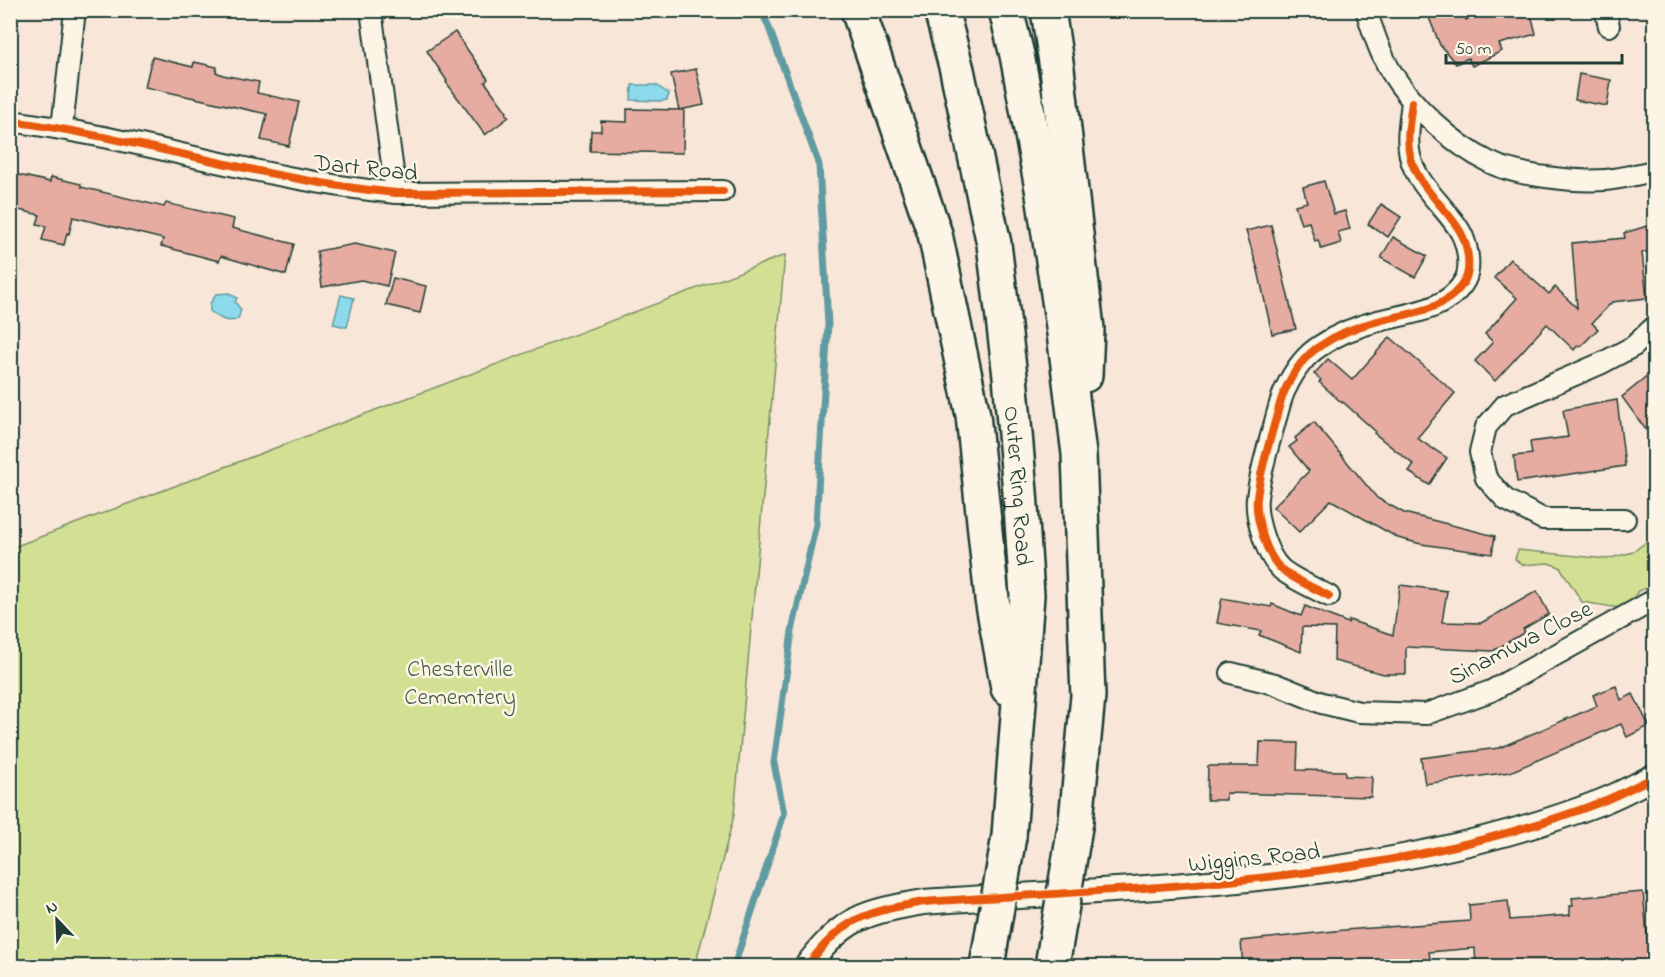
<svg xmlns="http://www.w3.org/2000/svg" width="1665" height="977" font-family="'Indie Flower',sans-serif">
<rect width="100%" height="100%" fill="#f8e6d8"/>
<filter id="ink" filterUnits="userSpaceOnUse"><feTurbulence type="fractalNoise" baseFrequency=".0167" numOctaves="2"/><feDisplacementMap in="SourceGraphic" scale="12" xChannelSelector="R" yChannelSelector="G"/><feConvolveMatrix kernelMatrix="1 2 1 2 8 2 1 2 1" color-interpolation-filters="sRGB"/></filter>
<g filter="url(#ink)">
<g fill="#d3e094" stroke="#798e64" stroke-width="1.5">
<polygon points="785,255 734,815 695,966 11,966 11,548"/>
<polygon points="1654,536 1654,586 1638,591 1630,603 1619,608 1582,602 1560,567 1548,563 1522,565 1515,559 1518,550 1607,559 1633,552"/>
</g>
<g fill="#8cdaeb" stroke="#609ba2" stroke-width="1.5">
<polygon points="632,85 656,85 669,94 667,100 660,101 631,100"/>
<path d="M229 293 237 298 235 302 241 310 238 319C227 324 219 318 210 311V304L216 294Z"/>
<polygon points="341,295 354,298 347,327 333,324"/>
</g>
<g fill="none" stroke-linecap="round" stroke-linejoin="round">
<polyline stroke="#609ba2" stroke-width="7" points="734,966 784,814 774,763 792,631 816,524 828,324 819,165 768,25 761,10"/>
</g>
<g fill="#e6aca2" stroke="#1f3d34" stroke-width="1.5">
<polygon points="1426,10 1463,10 1466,20 1485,10 1489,15 1503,10 1530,10 1536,34 1499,44 1502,51 1472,66 1468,58 1456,64 1440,45"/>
<polygon points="455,32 488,79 485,82 507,112 506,114 509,117 485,135 446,82 447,81 427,51"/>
<polygon points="152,57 193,67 194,62 217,67 216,72 223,75 259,82 257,93 299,102 289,146 261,140 267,114 145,87"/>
<polygon points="696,69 704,105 679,110 671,74"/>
<polygon points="1579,74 1611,80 1607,106 1575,100"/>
<polygon points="627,109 684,110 683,153 590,151 591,131 601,131 601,121 627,122"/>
<polygon points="10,173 50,182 51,177 81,184 81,187 164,207 166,203 234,219 232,228 294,244 286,275 221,256 219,261 161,246 163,239 73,217 69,234 67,233 64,245 42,240 46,226 37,224 40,215 10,208"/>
<polygon points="1324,181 1334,214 1345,211 1350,229 1338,232 1341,243 1321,249 1318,240 1315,241 1309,222 1301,224 1295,205 1307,202 1303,187"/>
<polygon points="1381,204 1401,217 1388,237 1368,224"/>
<polygon points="1654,224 1654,249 1642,253 1647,298 1612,302 1592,323 1598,329 1580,347 1578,345 1574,350 1547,324 1495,381 1475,361 1493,342 1485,334 1517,298 1494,278 1510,259 1549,294 1555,287 1577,308 1572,243 1625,238 1624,233"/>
<polygon points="1271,225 1296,329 1272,334 1258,270 1246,231"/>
<polygon points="1393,237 1427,256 1415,277 1381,258"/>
<polygon points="355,244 395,253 387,286 361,280 322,287 317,251"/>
<polygon points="393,278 426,286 420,313 386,305"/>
<polygon points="1390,337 1455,393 1417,438 1447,458 1429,485 1409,472 1414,465 1374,433 1375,431 1343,402 1342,403 1319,382 1321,380 1314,374 1328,359 1352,380"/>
<polygon points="1654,371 1654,441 1622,397"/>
<polygon points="1617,400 1625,466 1517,482 1514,456 1532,454 1530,442 1568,437 1563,410"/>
<polygon points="1314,422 1377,498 1404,513 1495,536 1492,554 1421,544 1398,538 1331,500 1299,532 1273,507 1309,471 1289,447 1297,441 1295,438"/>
<polygon points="1400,585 1447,591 1442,622 1481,623 1537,591 1549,614 1523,629 1525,632 1493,651 1406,647 1406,674 1384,674 1334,661 1335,628 1302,627 1301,652 1259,635 1261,631 1217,623 1222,598 1271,607 1272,604 1301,616 1305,606 1348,623 1349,620 1393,635"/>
<polygon points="1616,686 1621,700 1633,694 1649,726 1627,737 1621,724 1510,772 1425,784 1421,758 1499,748 1597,706 1593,695"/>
<polygon points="1260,742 1298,743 1297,770 1345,771 1345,776 1372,777 1371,797 1226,793 1226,800 1207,800 1208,766 1259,766"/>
<polygon points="1643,892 1650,966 1476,966 1475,948 1429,952 1431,966 1243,966 1241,941 1344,930 1470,921 1469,905 1508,901 1510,920 1570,915 1570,906 1573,906 1572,898"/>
</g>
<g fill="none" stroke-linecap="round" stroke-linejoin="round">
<g stroke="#1f3d34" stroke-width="24">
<g id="minor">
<polyline points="371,10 396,193"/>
<path d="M1366 10C1373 31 1379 51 1390 70 1410 104 1452 144 1489 162 1516 176 1575 182 1605 180 1621 179 1638 174 1654 171"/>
<polyline points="1605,10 1609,26"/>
<path d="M10 121C140 138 266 181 396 193L723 191"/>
<polyline points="62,128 75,10"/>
<polyline points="1625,519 1543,519 1506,500 1486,478 1480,452 1486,427 1505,405 1602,363 1634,346 1654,327"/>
<path d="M1329 596C1316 589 1291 578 1281 569 1266 555 1255 517 1257 498 1260 471 1269 444 1276 418 1279 408 1281 397 1286 388 1294 371 1304 356 1320 346 1336 335 1358 326 1378 321 1409 313 1448 311 1465 280 1472 267 1467 243 1460 231 1445 206 1417 186 1410 156 1406 139 1410 119 1412 102"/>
<polyline points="1231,673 1275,684 1322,703 1359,712 1426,714 1491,691 1654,600"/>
</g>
</g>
<g stroke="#1f3d34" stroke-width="28">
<path id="tertiary" d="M807 966C844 917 865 912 924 902 1151 886 1386 885 1601 802 1619 795 1637 785 1654 777"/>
</g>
<g stroke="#1f3d34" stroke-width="38">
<g id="motorway">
<polyline points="858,10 935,234 973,415 992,599 1008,688"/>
<path id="s1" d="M941 10 957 70 994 244 1010 376 1020 492 1027 595 1009 836"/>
<polyline points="1006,10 1017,55 1042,188 1064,333 1079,454 1088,696 1076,821"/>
<polyline points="1048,10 1057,69 1087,329 1085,375"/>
</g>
</g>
<use href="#minor" stroke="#fcf5e5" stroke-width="20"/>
<use href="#tertiary" stroke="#fcf5e5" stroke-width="24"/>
<use href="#motorway" stroke="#fcf5e5" stroke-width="33"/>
<g stroke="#1f3d34" stroke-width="38" stroke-linecap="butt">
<g id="motorway-bridge">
<polyline points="987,966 1009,836"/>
<polyline points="1052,966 1076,821"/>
</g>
</g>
<use href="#motorway-bridge" stroke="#fcf5e5" stroke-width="33"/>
<g stroke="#fcf5e5" stroke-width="11">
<g id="cycleway">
<path d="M10 121C140 138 266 181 396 193L723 191"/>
<path d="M1329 596C1316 589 1291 578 1281 569 1266 555 1255 517 1257 498 1260 471 1269 444 1276 418 1279 408 1281 397 1286 388 1294 371 1304 356 1320 346 1336 335 1358 326 1378 321 1409 313 1448 311 1465 280 1472 267 1467 243 1460 231 1445 206 1417 186 1410 156 1406 139 1410 119 1412 102"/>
<path d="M807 966C844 917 865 912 924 902 1151 886 1386 885 1601 802 1619 795 1637 785 1654 777"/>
</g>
</g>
<use href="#cycleway" stroke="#e8590c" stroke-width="8"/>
</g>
</g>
<g text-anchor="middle" stroke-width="5" stroke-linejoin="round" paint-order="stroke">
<g font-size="24" fill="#1f3d34" stroke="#fcf5e5">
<text transform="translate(366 167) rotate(6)" y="8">Dart Road</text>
<text dy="8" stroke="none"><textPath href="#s1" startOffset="483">Outer Ring Road</textPath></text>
<text transform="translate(1520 642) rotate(-27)" y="8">Sinamuva Close</text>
<text transform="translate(1254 857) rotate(-6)" y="8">Wiggins Road</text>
</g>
<g font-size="24" fill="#435e47" stroke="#fcf5e5">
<text x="460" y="676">Chesterville<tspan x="460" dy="28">Cememtery</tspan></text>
</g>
</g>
<rect width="1665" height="977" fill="none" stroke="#fcf5e5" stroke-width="36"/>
<rect x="18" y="18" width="1629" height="941" fill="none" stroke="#1f3d34" stroke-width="2" filter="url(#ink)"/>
<g transform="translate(57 920) rotate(337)" stroke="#fcf5e5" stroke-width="4.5" paint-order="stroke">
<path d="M0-4.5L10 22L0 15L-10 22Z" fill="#1f3d34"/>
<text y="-9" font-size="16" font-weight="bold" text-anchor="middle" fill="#1f3d34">N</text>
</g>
<path d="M1446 54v9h176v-9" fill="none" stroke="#1f3d34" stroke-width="3"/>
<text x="1455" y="54" font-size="18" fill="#1f3d34" stroke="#fcf5e5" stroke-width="4.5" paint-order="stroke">50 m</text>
</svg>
